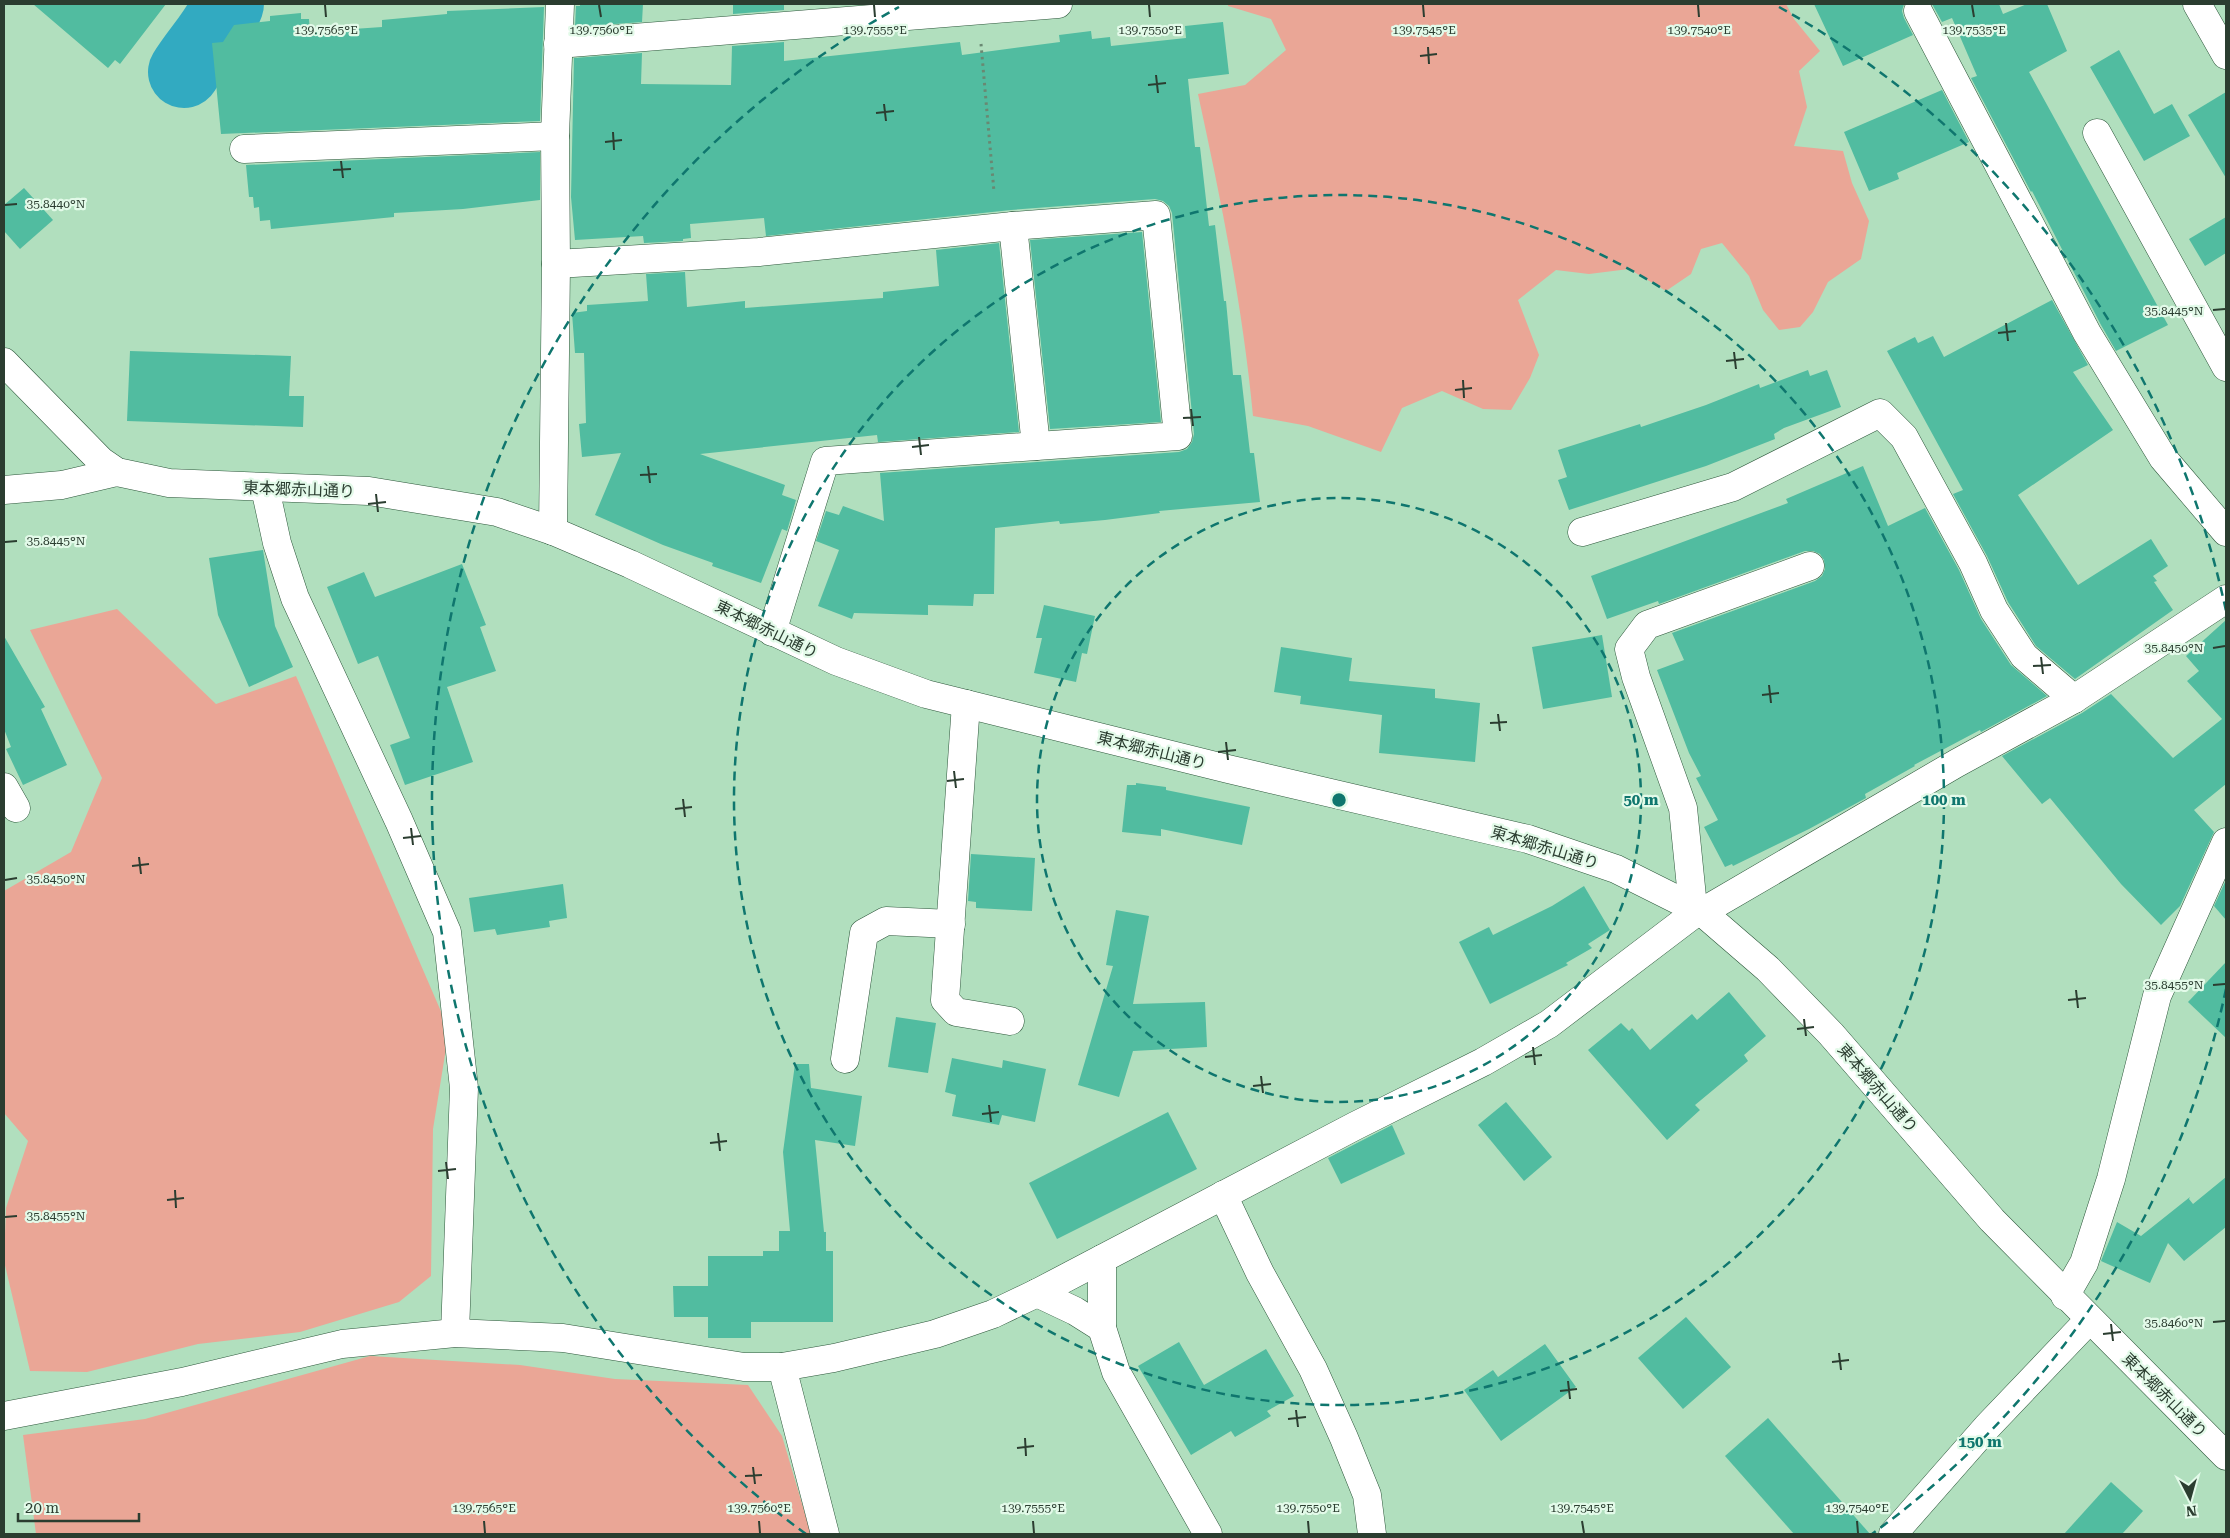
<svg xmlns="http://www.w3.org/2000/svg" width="2230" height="1538" font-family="'Roboto Serif','Noto Sans JP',serif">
<rect width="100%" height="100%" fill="#b1dfbe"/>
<g fill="#eaa696">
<path d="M1228 4H1786L1794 19 1820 51 1799 71 1807 107 1794 146 1843 151 1852 183 1869 221 1861 259 1828 282 1813 312 1800 327 1779 330 1763 310 1749 276 1722 243 1701 249 1691 274 1666 291 1629 269 1589 274 1556 270 1518 300 1539 355 1530 378 1511 410 1483 409 1442 391 1402 408 1381 452 1308 426 1253 416C1243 308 1221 200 1198 94L1245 85 1286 50 1271 19 1228 6Z"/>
<polygon points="117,609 216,704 296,676 449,1030 433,1129 431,1276 399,1302 300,1332 198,1344 87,1372 30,1371 4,1261 6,1208 28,1141 4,1113 4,891 71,852 102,778 30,630"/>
<polygon points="370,1356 520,1365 615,1379 748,1385 782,1436 811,1534 36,1534 23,1435 145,1419"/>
</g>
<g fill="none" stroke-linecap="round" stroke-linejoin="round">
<path stroke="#32aac1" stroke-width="72" d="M184 72C198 49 219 29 228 4"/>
</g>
<g fill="#51bca0">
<polygon points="33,4 166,4 120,64 115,60 108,68"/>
<polygon points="580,4 643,4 642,22 575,27 576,6 580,6"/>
<polygon points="733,4 784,4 784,10 733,14"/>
<polygon points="1814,4 1904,4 1902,11 1904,18 1913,35 1843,66"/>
<polygon points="1932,4 1999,4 2003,14 2027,4 2047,4 2067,51 2029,72 2168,325 2116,351 2101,325 2032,191 2031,192 1971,78 1977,76 1952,18 1942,22"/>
<polygon points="544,7 540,121 221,134 212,43 223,42 234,25 270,21 270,16 301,13 301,19 309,19 310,32 382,27 382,20 447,14 447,11"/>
<polygon points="1223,22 1229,74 1188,79 1195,147 1200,147 1209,226 1215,225 1224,301 1226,301 1233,375 1241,375 1250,453 1254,453 1260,502 1159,511 1160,513 1105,520 1060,524 1059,521 995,528 994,594 974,594 973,606 928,605 928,615 854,613 852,619 818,606 839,550 816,541 826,511 839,515 843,506 884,521 880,473 1179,452 1187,449 1192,442 1194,434 1172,213 1169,206 1163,201 1155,199 1011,210 766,236 764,218 690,224 691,238 683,239 683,241 644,243 643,236 575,240 571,197 574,58 642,53 641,84 731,85 732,46 784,42 784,61 960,42 962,55 1060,42 1059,35 1091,31 1092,39 1110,37 1111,46 1186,38 1185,26"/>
<polygon points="2119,50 2154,114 2172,104 2190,136 2144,161 2090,67"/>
<polygon points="1942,90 1969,142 1897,173 1899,179 1869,191 1844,132"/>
<polygon points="2226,92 2226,178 2188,115"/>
<polygon points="540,152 540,200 463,209 394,213 394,217 271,229 270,220 260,221 259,207 254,208 253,197 249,197 246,165"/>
<polygon points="24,188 53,220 20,249 4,231 4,205"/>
<polygon points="2226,217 2226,253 2205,266 2189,239"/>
<polygon points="1142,232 1161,422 1050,429 1030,240"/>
<polygon points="999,243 1019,432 878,442 877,435 700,454 785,485 782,495 796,500 787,531 782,529 761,583 712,566 713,563 663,545 595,515 621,453 582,457 579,424 586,423 584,353 575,353 572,313 587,311 587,305 648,301 646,274 685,272 687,307 745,301 745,308 883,298 883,292 939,286 936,250"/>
<polygon points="2052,300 2088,365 2073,372 2113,430 2018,495 2078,585 2151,539 2168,566 2153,576 2157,581 2154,582 2173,610 2075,679 2036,646 2008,602 1987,556 1953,494 1963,490 1887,351 1915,337 1918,343 1933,336 1944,357"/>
<polygon points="130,351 291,356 289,396 304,396 303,427 127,421"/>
<polygon points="1808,370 1810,376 1827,370 1841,407 1784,428 1774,434 1775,439 1706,466 1569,510 1558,480 1567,477 1558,450 1640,424 1641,427 1706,405 1759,384 1760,388"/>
<polygon points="1863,466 1888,526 1925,508 1959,570 1981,619 2011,665 2047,696 1981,732 1980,730 1914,765 1915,766 1865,794 1866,798 1809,829 1733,866 1732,864 1725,867 1704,827 1718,820 1696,778 1701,776 1689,753 1657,670 1684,660 1672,633 1815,581 1822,576 1825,569 1824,560 1820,554 1813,551 1805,551 1659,604 1658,601 1607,619 1591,576 1788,503 1786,499"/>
<polygon points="263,550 275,626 293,667 249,687 218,615 209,558"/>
<polygon points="462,564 486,625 480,627 496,671 447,687 473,762 405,785 390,745 410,738 378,656 358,664 327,587 364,572 375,597"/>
<polygon points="1044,605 1095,616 1087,654 1082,653 1076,682 1034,673 1042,638 1036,638"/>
<polygon points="2226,620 2226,784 2194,810 2214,832 2180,906 2161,925 2121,884 2050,798 2042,804 2002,756 2082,713 2111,694 2173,758 2222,719 2187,681 2199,671 2186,656"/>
<polygon points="1602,635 1612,697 1543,709 1532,647"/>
<polygon points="4,636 45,707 41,709 67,765 23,785 6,749 11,747 4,729"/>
<polygon points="1281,647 1352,658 1349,681 1435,689 1435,698 1480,703 1475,762 1379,753 1382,715 1300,704 1301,696 1274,692"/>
<polygon points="1136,783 1166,787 1166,790 1250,807 1242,845 1161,829 1161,836 1122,832 1127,785 1136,785"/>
<polygon points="971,854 1035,858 1032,911 976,908 976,902 968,901"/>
<polygon points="2226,880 2226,920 2214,906"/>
<polygon points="563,884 567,918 549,921 550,927 497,935 495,929 474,932 469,898"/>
<polygon points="1584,886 1610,930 1588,944 1592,948 1566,963 1568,965 1490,1004 1459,942 1489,927 1493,935 1552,906"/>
<polygon points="1116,910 1149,916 1133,1004 1205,1002 1207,1047 1133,1051 1119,1097 1078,1085 1113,966 1106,965"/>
<polygon points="2226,962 2226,1038 2188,1002"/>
<polygon points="1729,992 1766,1036 1744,1055 1748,1061 1695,1105 1700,1110 1667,1140 1588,1050 1621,1023 1629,1031 1632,1028 1650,1050 1692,1014 1697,1020"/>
<polygon points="896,1017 936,1023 928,1073 888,1067"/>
<polygon points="952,1058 1002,1068 1003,1060 1046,1069 1035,1122 1002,1115 999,1125 952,1116 956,1095 945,1092"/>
<polygon points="795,1064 809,1064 811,1088 862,1096 855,1146 815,1140 824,1232 826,1232 826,1251 833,1251 833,1322 751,1322 751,1338 708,1338 708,1317 674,1317 673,1286 708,1286 708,1256 763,1256 763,1251 779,1251 779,1231 790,1231 783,1152"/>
<polygon points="1506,1102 1552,1157 1524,1181 1478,1125"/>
<polygon points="1168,1112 1197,1169 1057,1239 1029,1183"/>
<polygon points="1392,1125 1405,1154 1341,1184 1328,1158"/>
<polygon points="2226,1177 2226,1227 2184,1261 2168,1243 2150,1283 2101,1261 2117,1222 2141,1236 2190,1197 2189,1199 2193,1204"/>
<polygon points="1686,1317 1731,1367 1683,1409 1638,1358"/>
<polygon points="1179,1342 1204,1385 1266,1349 1294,1396 1267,1411 1271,1416 1235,1437 1231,1431 1191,1455 1138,1366"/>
<polygon points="1545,1344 1576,1387 1501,1441 1464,1390 1493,1370 1498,1377"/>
<polygon points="1768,1418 1870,1534 1794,1534 1725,1456"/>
<polygon points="2111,1482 2143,1511 2122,1534 2064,1534"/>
</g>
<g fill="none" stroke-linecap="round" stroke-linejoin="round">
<g stroke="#2d573b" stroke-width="29">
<g id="minor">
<polyline points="2197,4 2226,55"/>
<polyline points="1918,11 2087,333 2163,458 2226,532"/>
<polyline points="558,44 1058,4"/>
<polyline points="2097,133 2226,367"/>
<polyline points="244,149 555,136"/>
<polyline points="1013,226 1036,446"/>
<polyline points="556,264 759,252 1013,226 1156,215 1178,436 825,461 772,632"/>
<polyline points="4,362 101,461 117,472 169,483 369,491 497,512 553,531 630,564 836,661 926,694 1228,769 1528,839 1616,869 1702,912 1768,969 1831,1034 1992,1220 2226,1456"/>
<polyline points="265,488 277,543 295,598 399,821 447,932 464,1088 455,1333"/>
<polyline points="4,490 62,485 117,472"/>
<polyline points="553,531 556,264 555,136 560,4"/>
<polyline points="1582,532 1733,487 1880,413 1904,437 1973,563 1994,610 2024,656 2074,699"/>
<polyline points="966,704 945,1000 956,1012 1010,1021"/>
<polyline points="4,787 16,808"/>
<polyline points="1693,907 1683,808 1636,677 1629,649 1647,625 1810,566"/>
<polyline points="1702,912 1957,763 2074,699 2226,599"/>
<polyline points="845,1059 864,933 886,921 951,924"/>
<polyline points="1223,1195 1260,1273 1313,1369 1344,1438 1367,1495 1372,1534"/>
<polyline points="1102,1259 1102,1328 1116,1372 1208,1534"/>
<polyline points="1037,1293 1075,1311 1102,1328"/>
<polyline points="2065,1296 2084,1263 2111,1179 2157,996 2226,842"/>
<polyline points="782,1367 825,1534"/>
<polyline points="4,1416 182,1382 342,1344 455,1333 563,1338 744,1367 782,1367 834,1358 935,1334 993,1314 1037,1293 1355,1126 1483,1062 1549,1024 1699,910"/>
<polyline points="1893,1534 1987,1427 2089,1320"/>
</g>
</g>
<polyline stroke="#698872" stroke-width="3" stroke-dasharray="2.5 4" stroke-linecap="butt" points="981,44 994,192"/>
<use href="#minor" stroke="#fff" stroke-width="28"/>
</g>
<path fill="none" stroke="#2b3d30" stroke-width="2" d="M325 5 326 17M599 5 601 17M874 5 875 17M1149 5 1150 17M1423 5 1424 17M1698 5 1699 17M1972 5 1974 17M1428 47 1429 64M1420 56 1437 54M1156 75 1158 93M1148 85 1166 83M884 104 886 121M876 113 894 111M613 132 614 150M605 142 622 140M341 161 343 178M333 170 351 169M5 205 17 204M2213 310 2225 309M2006 323 2008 341M1998 333 2016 331M1734 352 1736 369M1726 361 1744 359M1463 380 1464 398M1455 390 1472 388M1191 409 1193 426M1183 418 1201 417M919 437 921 455M912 447 929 445M648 466 650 483M640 475 657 474M376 494 378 512M368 504 386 502M5 542 17 541M2213 648 2225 646M2041 657 2043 674M2033 666 2051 665M1769 685 1771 703M1762 695 1779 693M1498 714 1500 731M1490 723 1507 722M1226 742 1228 760M1218 752 1236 750M954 771 956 788M947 781 964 779M683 799 685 817M675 809 692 807M411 828 413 845M403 838 421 836M139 857 141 874M132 866 149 864M5 880 17 878M2213 985 2225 984M2076 990 2078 1008M2068 1000 2086 998M1804 1019 1806 1036M1797 1029 1814 1027M1533 1047 1535 1065M1525 1057 1542 1055M1261 1076 1263 1093M1253 1086 1271 1084M989 1105 991 1122M982 1114 999 1112M718 1133 720 1151M710 1143 727 1141M446 1162 448 1179M438 1171 456 1169M175 1190 176 1208M167 1200 184 1198M5 1217 17 1216M2213 1322 2225 1321M2111 1324 2113 1341M2103 1334 2121 1332M1839 1353 1841 1370M1832 1362 1849 1360M1568 1381 1570 1399M1560 1391 1577 1389M1296 1410 1298 1427M1288 1419 1306 1417M1025 1438 1026 1456M1017 1448 1034 1446M753 1467 755 1484M745 1476 762 1475M484 1521 485 1533M759 1521 760 1533M1033 1521 1034 1533M1308 1521 1309 1533M1582 1521 1584 1533M1857 1521 1858 1533"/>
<g fill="none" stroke="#0f766e" stroke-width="2.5" stroke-dasharray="9 6">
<circle cx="1339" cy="800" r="302"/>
<circle cx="1339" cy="800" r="605"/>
<path d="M2226 989A907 907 0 0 1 1872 1534M806 1534A907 907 0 0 1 899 7M1779 7A907 907 0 0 1 2226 611"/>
</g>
<g text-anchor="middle" stroke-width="4.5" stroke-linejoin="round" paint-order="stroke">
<g font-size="16" fill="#2b3d30" stroke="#e3fae9">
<text transform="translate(299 489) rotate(2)" y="6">東本郷赤山通り</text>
<text transform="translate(767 629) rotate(26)" y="6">東本郷赤山通り</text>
<text transform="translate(1152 750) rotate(14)" y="6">東本郷赤山通り</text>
<text transform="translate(1545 847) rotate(17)" y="6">東本郷赤山通り</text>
<text transform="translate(1878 1088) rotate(49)" y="6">東本郷赤山通り</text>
<text transform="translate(2165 1395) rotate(45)" y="6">東本郷赤山通り</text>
</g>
</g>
<g font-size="12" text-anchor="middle" fill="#2b3d30" stroke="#e3fae9" stroke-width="4.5" stroke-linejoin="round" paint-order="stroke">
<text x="326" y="34">139.7565°E</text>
<text x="601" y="34">139.7560°E</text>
<text x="875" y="34">139.7555°E</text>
<text x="1150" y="34">139.7550°E</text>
<text x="1424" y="34">139.7545°E</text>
<text x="1699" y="34">139.7540°E</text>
<text x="1974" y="34">139.7535°E</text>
<text x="56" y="208">35.8440°N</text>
<text x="2174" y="315">35.8445°N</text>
<text x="56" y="545">35.8445°N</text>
<text x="2174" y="652">35.8450°N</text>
<text x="56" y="883">35.8450°N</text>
<text x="2174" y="989">35.8455°N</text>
<text x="56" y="1220">35.8455°N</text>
<text x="2174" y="1327">35.8460°N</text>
<text x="484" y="1512">139.7565°E</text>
<text x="759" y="1512">139.7560°E</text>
<text x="1033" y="1512">139.7555°E</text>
<text x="1308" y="1512">139.7550°E</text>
<text x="1582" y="1512">139.7545°E</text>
<text x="1857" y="1512">139.7540°E</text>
</g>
<circle cx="1339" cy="800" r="8" fill="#0f766e" stroke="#e3fae9" stroke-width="2.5"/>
<g font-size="15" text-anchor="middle" font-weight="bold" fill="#0f766e" stroke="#e3fae9" stroke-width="4.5" stroke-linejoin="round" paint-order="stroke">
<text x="1641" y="805">50 m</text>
<text x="1944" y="805">100 m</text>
<text x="1980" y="1447">150 m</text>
</g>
<rect width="2230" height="1538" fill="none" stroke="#2b3d30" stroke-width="10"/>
<g transform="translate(2190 1498) rotate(174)" stroke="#e3fae9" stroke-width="4" paint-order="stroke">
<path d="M0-4L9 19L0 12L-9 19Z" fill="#2b3d30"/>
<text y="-8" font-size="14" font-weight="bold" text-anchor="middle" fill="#2b3d30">N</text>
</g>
<path d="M18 1513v8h121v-8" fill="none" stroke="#2b3d30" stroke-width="2.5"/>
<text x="25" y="1513" font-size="15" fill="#2b3d30" stroke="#e3fae9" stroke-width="4" paint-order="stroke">20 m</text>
</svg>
